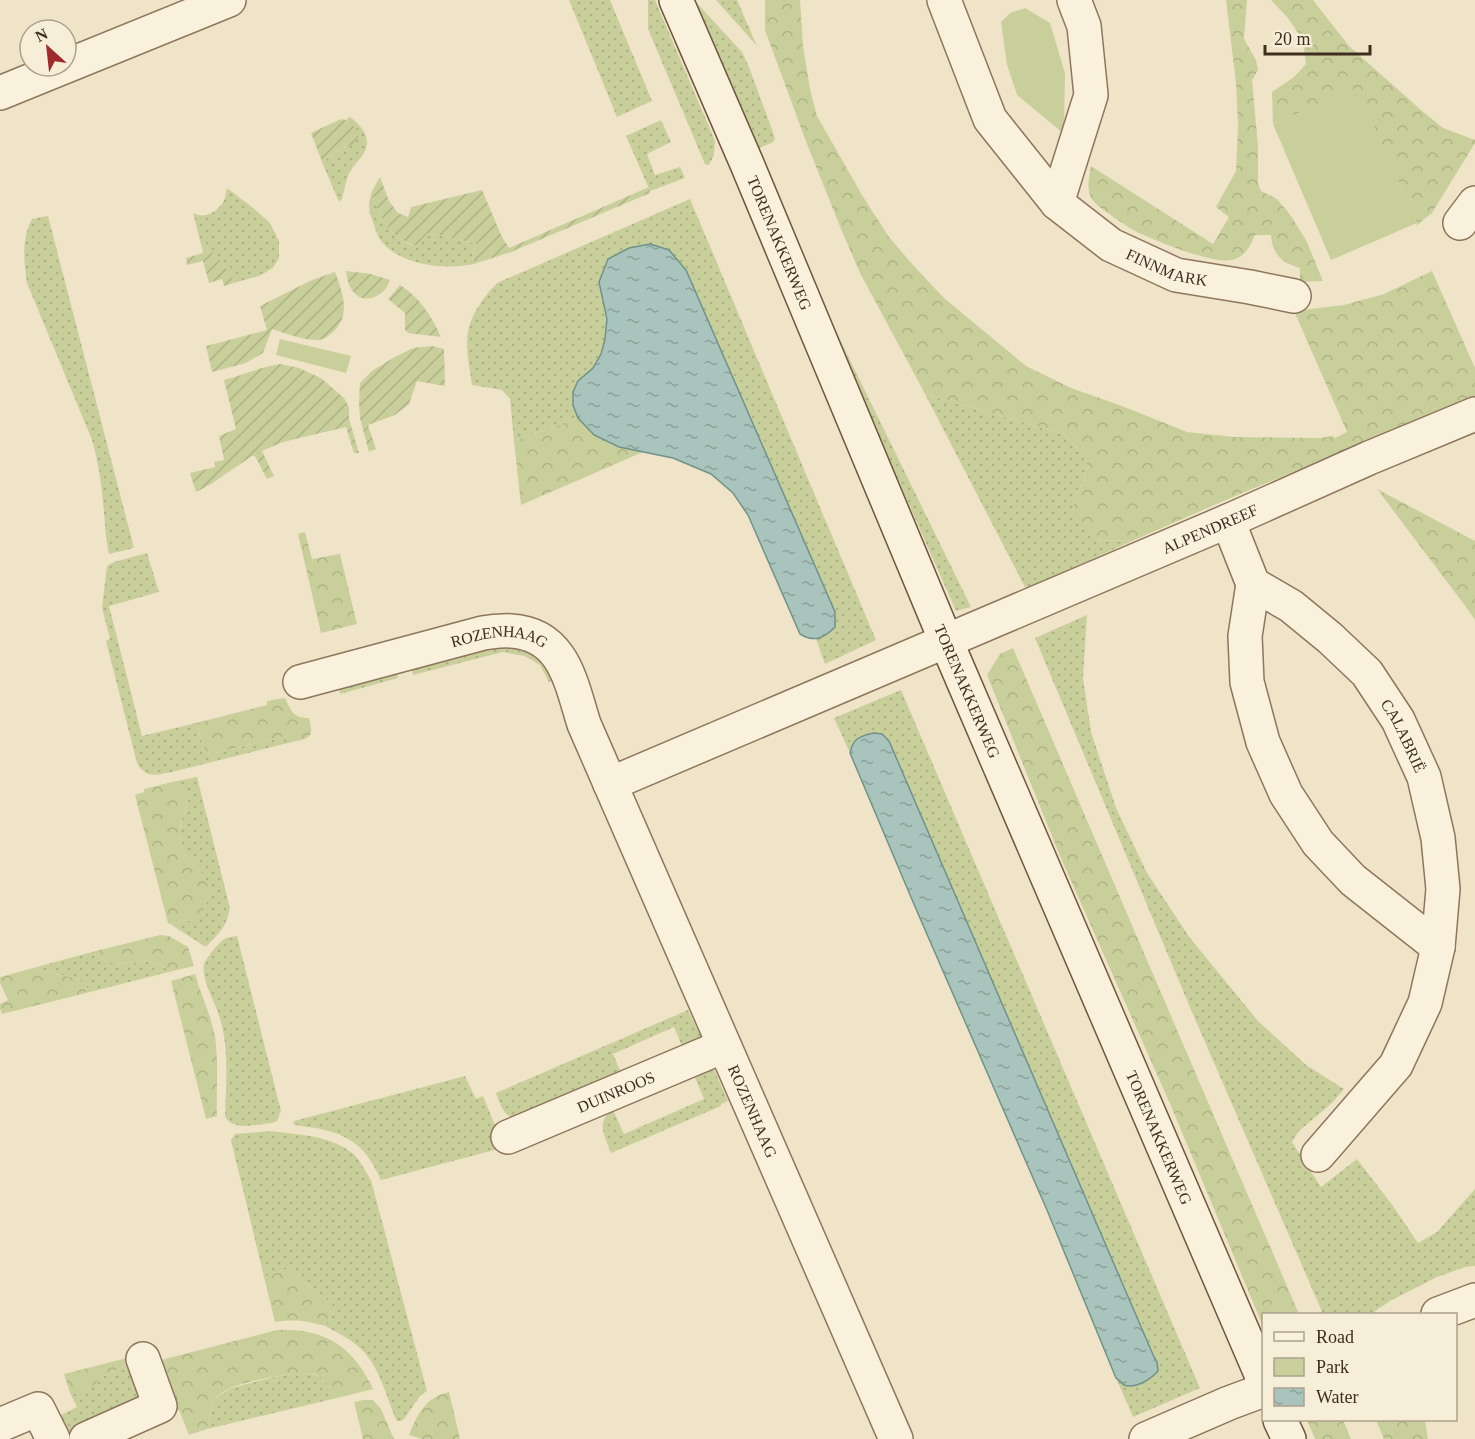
<svg xmlns="http://www.w3.org/2000/svg" width="1475" height="1439" font-family="Georgia,serif">
<defs>
<pattern id="grass-dots" width="8" height="8" patternUnits="userSpaceOnUse" patternTransform="scale(1.5)"><rect width="8" height="8" fill="#c9cf9b"/><path d="M2 2h.1M6 6h.1" fill="none" stroke="#aeb285" stroke-width="1.8" stroke-linecap="round"/></pattern>
<pattern id="forest-crowns" width="20" height="18" patternUnits="userSpaceOnUse" patternTransform="scale(1.5)"><rect width="20" height="18" fill="#c9cf9b"/><path d="M2 6a3 3 0 1 1 6 0M12 15a3 3 0 1 1 6 0" fill="none" stroke="#aeb285"/></pattern>
<pattern id="garden-furrows" width="10" height="10" patternUnits="userSpaceOnUse" patternTransform="scale(1.5)"><rect width="10" height="10" fill="#c9cf9b"/><path d="M-1 1l2-2M0 10L10 0M9 11l2-2" fill="none" stroke="#aeb285"/></pattern>
<pattern id="water-ripples" width="26" height="14" patternUnits="userSpaceOnUse" patternTransform="scale(1.5)"><rect width="26" height="14" fill="#a9c4bc"/><path d="M2 4q2-2 4 0t4 0M15 11q2-2 4 0t4 0" fill="none" stroke="#8ba098"/></pattern>
</defs>
<rect width="100%" height="100%" fill="#f0e4c8"/>
<g fill="url(#grass-dots)">
<polygon points="569,0 610,0 652,101 617,117"/>
<polygon points="648,0 655,0 715,141 714,155 709,165 705,164 648,29"/>
<polygon points="685,0 694,0 742,52 749,67 773,132 775,139 773,142 757,149 711,37 700,26"/>
<polygon points="716,0 737,0 757,46"/>
<path d="M350 117C361 125 373 139 364 153 359 161 351 167 348 176 345 183 344 192 342 199L339 202 322 162 337 151 352 145 351 122 346 120Z"/>
<polygon points="661,120 671,142 647,154 655,175 680,167 685,178 650,191 626,136"/>
<path d="M227 188 252 207 270 223 279 241V258L273 268 259 276 234 283C227 269 217 253 202 248L193 213C205 220 220 211 225 198 226 195 226 191 227 188Z"/>
<path d="M371 193C382 219 388 237 417 247L422 239 427 234 439 235 477 244 472 255 474 264C444 270 398 266 379 238 377 234 375 229 374 225 372 219 369 213 369 207 369 202 371 197 371 193Z"/>
<path d="M690 199 876 640 825 664 816 639 825 636 835 612 686 270 669 250 599 282 607 319 605 339 601 354 593 368 578 381 573 405 578 418 514 441 510 399 502 390 472 385C470 367 464 346 469 327 473 312 486 294 497 283Z"/>
<path d="M48 216 134 548 109 554C105 537 105 519 103 502 101 481 98 460 92 440L27 283C24 262 21 239 32 219Z"/>
<polygon points="819,301 822,303 971,607 956,611"/>
<polygon points="925,394 1064,434 1082,454 1087,464 1085,478 1076,496 1096,540 1132,541 1026,589"/>
<path d="M147 553 159 592 109 606 142 736 196 723 206 755 287 736 296 741 172 772C156 775 146 779 137 763L106 641 110 639 102 608 107 566 114 562Z"/>
<polygon points="1087,615 1083,678 1091,732 1116,808 1147,873 1190,938 1258,1021 1306,1065 1344,1089 1332,1103 1299,1131 1292,1142 1321,1187 1357,1159 1393,1206 1418,1243 1437,1232 1475,1189 1475,1266 1465,1267 1437,1277 1390,1301 1371,1314 1323,1314 1189,1005 1035,638"/>
<polygon points="504,643 531,649 558,679 549,682 540,665 525,656 503,652 413,675 411,666"/>
<polygon points="396,668 398,678 340,694 338,683"/>
<path d="M901 690 1200 1388 1133 1417 1116 1378C1129 1390 1137 1384 1152 1378L1157 1362 1154 1357 852 745 850 753 834 718Z"/>
<path d="M197 777 230 908C226 928 220 932 206 947L170 924 193 920 202 915 210 893V886L199 870 183 852 179 830 188 802 186 796 172 782Z"/>
<path d="M237 936 281 1111 277 1121 272 1123C258 1124 232 1132 225 1116 226 1081 230 1043 217 1010 213 999 201 977 204 965 205 959 218 944 223 940 227 937 232 937 237 936Z"/>
<polygon points="92,952 108,962 121,964 147,961 173,971 86,993 87,985 78,979 33,968"/>
<path d="M688 1010 704 1043 684 1051 674 1027 613 1054 623 1077 516 1120C503 1115 500 1104 496 1093Z"/>
<path d="M713 1067 728 1101 721 1104V1106L611 1153C605 1137 595 1121 613 1110L624 1134 704 1099 694 1075Z"/>
<path d="M465 1076 476 1099 483 1096 503 1145 502 1148 381 1180C367 1150 355 1137 321 1129 312 1127 301 1127 293 1124L294 1121Z"/>
<path d="M271 1131C298 1135 330 1135 352 1153 360 1159 365 1171 371 1180L427 1391 420 1396 404 1419 401 1421H397L395 1417C386 1395 379 1366 361 1349 351 1339 338 1333 325 1326L333 1312V1304L296 1277 287 1269 264 1277 231 1140 235 1134Z"/>
<polygon points="130,1363 148,1393 73,1434 67,1434 57,1418 61,1415 77,1407 70,1393 74,1394 89,1389 94,1383 104,1376"/>
<path d="M298 1373C324 1374 323 1377 337 1398L207 1429 214 1399 231 1388 274 1377Z"/>
</g>
<g fill="url(#forest-crowns)">
<polygon points="765,0 800,0 803,46 810,89 817,116 862,195 889,237 912,264 944,298 1026,366 1071,388 1122,406 1187,432 1234,437 1320,438 1333,436 1335,438 1347,432 1294,311 1344,305 1384,294 1432,271 1475,368 1475,396 1221,502 1132,541 1096,540 1080,522 1073,508 1076,496 1085,478 1087,464 1082,454 1064,434 925,394 860,273 841,229 805,139 765,30"/>
<path d="M1226 0H1247L1244 39 1256 60 1258 70 1252 80 1258 146V183L1261 191 1277 199 1291 216 1306 240 1323 281 1300 282V268C1282 263 1272 254 1271 235H1255C1250 246 1247 254 1235 259 1218 267 1153 240 1135 231 1128 227 1098 207 1094 202 1085 191 1089 179 1091 166L1213 244 1229 217 1216 207 1236 171 1238 126 1236 83Z"/>
<polygon points="1271,0 1313,0 1349,46 1421,110 1443,128 1475,140 1475,143 1432,213 1416,226 1417,223 1357,88 1273,124 1272,92 1294,77 1306,64 1303,40 1287,17"/>
<polygon points="578,418 594,435 619,447 643,452 521,505 514,441"/>
<polygon points="1377,489 1475,541 1475,620 1469,611"/>
<polygon points="305,532 312,559 340,554 357,624 321,633 298,534"/>
<polygon points="1013,648 1299,1314 1264,1314 1263,1326 1171,1106 1060,856 987,675 1000,654"/>
<path d="M285 698C291 711 293 718 309 718 313 734 313 738 296 741L287 736 206 755 196 723 267 705V701Z"/>
<polygon points="172,782 186,796 188,802 179,829 183,852 199,870 210,886 210,893 202,915 193,920 170,924 168,923 135,795 144,792 144,789"/>
<polygon points="160,935 169,936 188,947 194,966 173,971 147,961 121,964 108,962 92,952"/>
<polygon points="33,968 78,979 87,985 86,993 2,1014 0,1009 0,1004 8,1000 0,983 0,977"/>
<path d="M195 974C201 995 211 1015 215 1037 219 1063 216 1090 217 1116L206 1119 171 981Z"/>
<path d="M287 1269 296 1277 333 1304V1312L325 1326C306 1321 294 1319 275 1322L264 1277Z"/>
<path d="M277 1330C324 1328 353 1346 373 1389L337 1398C333 1392 325 1379 319 1376 306 1368 244 1382 230 1388 224 1391 219 1395 214 1399L207 1429 189 1435 179 1410 170 1413 165 1403 161 1360Z"/>
<polygon points="127,1358 130,1363 104,1376 82,1394 78,1395 70,1393 64,1374"/>
<path d="M449 1392 460 1439H422L409 1435C417 1414 426 1397 449 1392Z"/>
<polygon points="363,1400 373,1400 381,1409 394,1439 363,1439 354,1402"/>
<polygon points="1307,1420 1343,1420 1351,1439 1315,1439"/>
<polygon points="1376,1420 1425,1420 1428,1439 1384,1439"/>
</g>
<g fill="#c9cf9b">
<polygon points="1025,8 1050,23 1065,73 1064,134 1017,95 1007,65 1001,22 1010,13"/>
<polygon points="1357,87 1417,223 1331,260 1273,124"/>
<polygon points="280,339 351,356 346,373 276,355"/>
</g>
<g fill="url(#garden-furrows)">
<polygon points="341,119 346,120 351,122 358,131 358,137 352,145 337,151 322,162 311,133"/>
<path d="M380 177 389 201 398 213 408 217 411 207 482 190 502 237 509 248 649 187 650 193 511 252 474 264 472 255 477 244 439 235 427 234 422 239 418 247C388 237 382 220 371 193Z"/>
<path d="M202 248C218 253 227 268 234 283L224 286 222 279 209 283 203 261 187 265 186 258 203 253Z"/>
<path d="M346 271 371 274 390 280C385 296 363 307 352 290 348 284 347 278 346 271Z"/>
<path d="M335 272C342 291 351 313 335 330 330 335 325 339 319 340 306 341 284 333 272 329L263 353 246 363 212 372 206 346 267 330 260 306 312 280Z"/>
<path d="M400 285C420 298 431 315 441 337L408 333 405 330V313L388 299Z"/>
<polygon points="432,346 444,349 445,386 417,381 409,404 395,415 368,425 376,449 369,452 360,418 359,402 360,383 373,370 395,357 413,348"/>
<path d="M280 364 299 368 321 378 344 398 349 407V419L359 453H354L346 427 283 442 262 451 274 476 267 479 255 456H252L211 484 196 492 190 473 215 467 214 462 224 460 219 436 236 429 224 380C243 375 261 367 280 364Z"/>
</g>
<g fill="url(#water-ripples)" stroke="#6f938a" stroke-width="1.5">
<path d="M650 244 669 250 686 270 835 612V627C824 638 815 643 800 634L748 515 733 493 711 474 673 458 619 447 594 435 578 418 573 405V392L578 381 593 368 601 354 605 339 607 319 599 282 608 259 629 248Z"/>
<path d="M874 733 882 734 889 741 1154 1357 1157 1362 1158 1371C1151 1379 1136 1389 1124 1385 1122 1384 1118 1379 1116 1378L1047 1210 916 909 850 753C853 738 860 736 874 733Z"/>
</g>
<g fill="none" stroke-linecap="round" stroke-linejoin="round">
<g stroke="#8d765c" stroke-width="36">
<g id="street">
<path id="s1" d="M944 0 990 119 1057 203 1111 245 1176 275 1250 287 1294 296"/>
<polyline points="0,93 229,0"/>
<polyline points="1057,203 1091,95 1084,26 1074,0"/>
<polyline points="1460,223 1475,203"/>
<path id="s2" d="M1228 521 1253 584 1291 606 1330 638 1367 673 1398 720 1424 777 1438 838 1443 889 1438 947 1425 1003 1396 1065 1318 1155"/>
<polyline points="1253,584 1245,636 1247,682 1263,742 1286,794 1318,843 1353,880 1438,947"/>
<path id="s3" d="M300 682 483 633C492 632 502 630 511 631 564 634 571 683 584 724L896 1439"/>
<path id="s4" d="M610 784 1228 521 1369 458 1475 414"/>
<path id="s5" d="M508 1137 724 1046"/>
<polyline points="1438,1314 1475,1300"/>
<polyline points="0,1425 38,1409 53,1439"/>
<polyline points="86,1439 160,1406 143,1359"/>
<polyline points="1146,1439 1229,1403 1264,1390"/>
</g>
</g>
<g stroke="#6f573f" stroke-width="36">
<g id="secondary">
<path id="s6" d="M676 0 747 164 946 641 1264 1381"/>
<polyline points="1280,1420 1289,1439"/>
</g>
</g>
<use href="#street" stroke="#faf1dc" stroke-width="33"/>
<use href="#secondary" stroke="#faf1dc" stroke-width="33"/>
</g>
<g text-anchor="middle" stroke-width="4.5" stroke-linejoin="round" paint-order="stroke">
<g font-size="16" fill="#3d2e20" stroke="#f7eed8">
<text dy="6" stroke="none"><textPath href="#s6" startOffset="264">TORENAKKERWEG</textPath></text>
<text dy="6" stroke="none"><textPath href="#s1" startOffset="364">FINNMARK</textPath></text>
<text dy="6" stroke="none"><textPath href="#s4" startOffset="652">ALPENDREEF</textPath></text>
<text dy="6" stroke="none"><textPath href="#s3" startOffset="206">ROZENHAAG</textPath></text>
<text dy="6" stroke="none"><textPath href="#s6" startOffset="750">TORENAKKERWEG</textPath></text>
<text dy="6" stroke="none"><textPath href="#s2" startOffset="286">CALABRIË</textPath></text>
<text dy="6" stroke="none"><textPath href="#s5" startOffset="117">DUINROOS</textPath></text>
<text dy="6" stroke="none"><textPath href="#s3" startOffset="768">ROZENHAAG</textPath></text>
<text dy="6" stroke="none"><textPath href="#s6" startOffset="1236">TORENAKKERWEG</textPath></text>
</g>
</g>
<rect x="1262" y="1313" width="195" height="108" fill="#f7eed8" stroke="#ada18e" stroke-width="1.5"/>
<rect x="1274" y="1332" width="30" height="9" fill="#faf1dc" stroke="#ada18e" stroke-width="1.5"/>
<text x="1316" y="1343" font-size="18" fill="#3d2e20">Road</text>
<rect x="1274" y="1358" width="30" height="18" fill="#c9cf9b" stroke="#ada18e" stroke-width="1.5"/>
<text x="1316" y="1373" font-size="18" fill="#3d2e20">Park</text>
<rect x="1274" y="1388" width="30" height="18" fill="url(#water-ripples)" stroke="#ada18e" stroke-width="1.5"/>
<text x="1316" y="1403" font-size="18" fill="#3d2e20">Water</text>
<g transform="translate(48 48) rotate(333)"><circle r="28" fill="#f7eed8" stroke="#ada18e" stroke-width="1.5"/>
<path d="M0-4.5L10 22L0 15L-10 22Z" fill="#9e2a2b"/>
<text y="-9" font-size="16" font-weight="bold" text-anchor="middle" fill="#3d2e20">N</text>
</g>
<path d="M1265 45v9h105v-9" fill="none" stroke="#3d2e20" stroke-width="3"/>
<text x="1274" y="45" font-size="18" fill="#3d2e20" stroke="#f7eed8" stroke-width="4.5" paint-order="stroke">20 m</text>
</svg>
